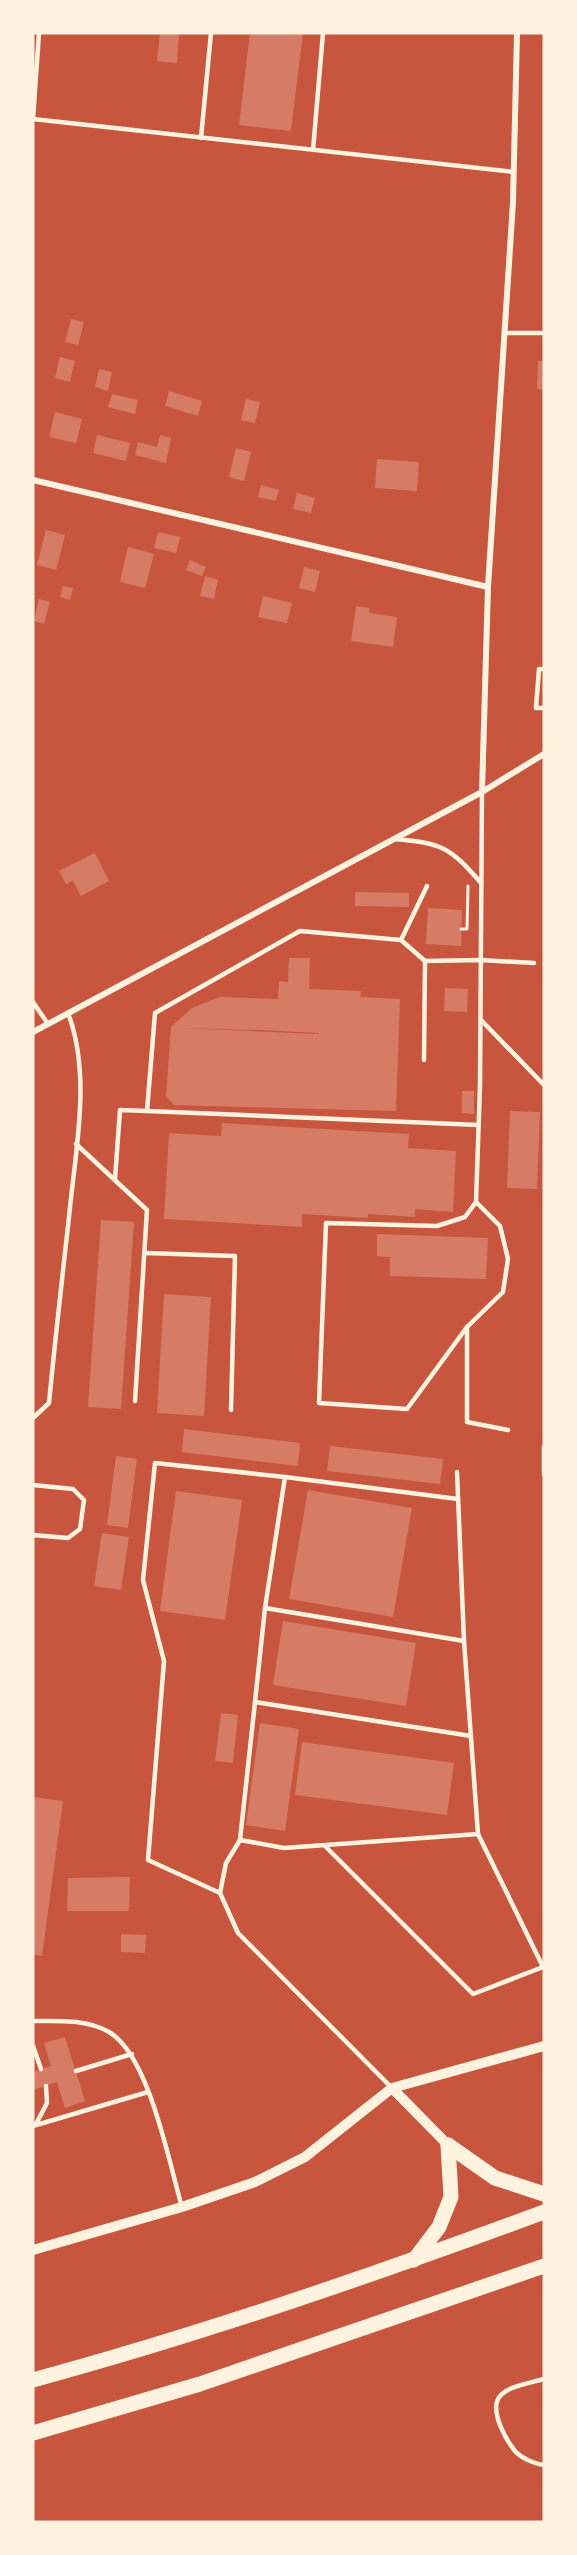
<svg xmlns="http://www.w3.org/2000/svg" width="577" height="2555" font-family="'Alegreya Sans',sans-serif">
<rect width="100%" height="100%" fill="#c8553d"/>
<g fill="#d67c66" fill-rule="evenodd">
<polygon points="160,33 179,33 177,63 157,61"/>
<polygon points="250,33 303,33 291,131 239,125"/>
<polygon points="71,319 84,322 78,345 65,342"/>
<polygon points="60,357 75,361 70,382 55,378"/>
<polygon points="538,361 544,361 544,390 537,389"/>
<polygon points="99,369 112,372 108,391 95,387"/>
<polygon points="169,391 202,401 198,416 165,406"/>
<polygon points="112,394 138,400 135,414 108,407"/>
<polygon points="246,399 260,402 255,423 241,420"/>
<polygon points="55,412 82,419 76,443 49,437"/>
<polygon points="97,435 130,443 126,461 93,453"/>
<polygon points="160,435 171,438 166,463 135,455 138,442 157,447"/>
<polygon points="236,448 251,452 244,481 229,477"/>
<polygon points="377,459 419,462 417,491 375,488"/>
<polygon points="261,485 279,490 276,501 258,497"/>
<polygon points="297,493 315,498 311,513 293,509"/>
<polygon points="46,530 65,535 56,570 37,565"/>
<polygon points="158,532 180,537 176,553 154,548"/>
<polygon points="128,547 154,554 145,588 120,582"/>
<polygon points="190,560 206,567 202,576 186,570"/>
<polygon points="304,567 320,571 315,592 299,588"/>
<polygon points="205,576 218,580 214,599 200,596"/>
<polygon points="63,586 73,588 70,600 60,597"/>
<polygon points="263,596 292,603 287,623 258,617"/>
<polygon points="39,599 50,602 44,624 34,621"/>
<polygon points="356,606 370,608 369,613 397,617 393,647 351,641"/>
<polygon points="95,853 109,881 81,896 73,881 66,884 59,871"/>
<polygon points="355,892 409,893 409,907 355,906"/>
<polygon points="428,908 462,910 461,946 426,944"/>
<path d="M289 958H310L309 989 361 991 360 997 400 999 396 1111 174 1105 166 1096 171 1027 192 1008 220 997 278 999 279 981 288 982ZM178 1028 260 1030 319 1033V1034Z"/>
<polygon points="445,988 468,989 467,1012 444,1011"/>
<polygon points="462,1091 474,1091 474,1114 462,1113"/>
<polygon points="510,1111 540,1112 537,1189 507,1188"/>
<polygon points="222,1123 409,1134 408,1148 456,1151 453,1212 415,1209 415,1217 368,1214 368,1218 302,1214 302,1227 164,1219 169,1133 221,1136"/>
<polygon points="101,1220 134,1222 121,1409 88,1407"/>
<polygon points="377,1234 488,1238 486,1279 390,1276 390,1257 377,1256"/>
<polygon points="164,1294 211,1297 204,1416 157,1413"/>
<polygon points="184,1429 300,1443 298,1466 182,1452"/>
<polygon points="330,1446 443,1459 440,1484 327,1471"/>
<polygon points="116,1456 137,1459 128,1528 107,1525"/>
<polygon points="308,1490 412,1508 393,1617 289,1599"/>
<polygon points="176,1491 242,1500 225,1620 160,1611"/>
<polygon points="102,1533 129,1537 121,1590 94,1586"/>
<polygon points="283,1621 416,1643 406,1706 273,1685"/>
<polygon points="221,1713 238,1715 233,1763 215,1761"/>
<polygon points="260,1723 299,1729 285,1831 246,1825"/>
<polygon points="302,1742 454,1763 447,1815 295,1795"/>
<polygon points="33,1797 63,1801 42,1956 33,1954"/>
<polygon points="130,1877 129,1911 67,1911 68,1878"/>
<polygon points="121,1934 146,1935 145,1953 121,1952"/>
<polygon points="65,2037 85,2101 65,2108 57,2082 33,2090 33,2072 51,2066 44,2043"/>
</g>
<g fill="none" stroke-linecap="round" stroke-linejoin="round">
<polyline stroke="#fff3e0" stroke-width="3" points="461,929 467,929 468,886"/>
<g stroke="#fff3e0" stroke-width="4.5">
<polyline points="39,33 33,119 514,172"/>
<polyline points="201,138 211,33"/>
<polyline points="313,150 323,33"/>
<polyline points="504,333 544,333"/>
<polyline points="544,669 539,669 536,708 544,708"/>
<polyline points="482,792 480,1086 476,1202 500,1226 508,1259 503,1292 467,1327 467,1422 508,1430"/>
<path d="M394 839C442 843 450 847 481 883"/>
<polyline points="401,940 427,886"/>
<polyline points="33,1002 48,1024"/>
<polyline points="481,1020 544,1085"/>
<polyline points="424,1060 425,961"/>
<polyline points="147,1111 479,1125"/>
<polyline points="76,1144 147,1210 135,1401"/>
<polyline points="115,1179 120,1110 147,1111 155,1013 300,931 401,940 425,961 481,960 534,963"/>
<polyline points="145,1253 235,1256 231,1410"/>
<polyline points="467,1327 407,1409 319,1403 326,1223 437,1226 465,1217 476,1202"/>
<path d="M33 1418 49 1403C55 1341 62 1279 69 1217 75 1152 92 1076 68 1013"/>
<polyline points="544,1447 544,1474"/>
<polyline points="285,1477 458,1499"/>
<polyline points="33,1485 73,1489 84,1500 80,1529 68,1538 33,1535"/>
<polyline points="265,1608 464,1641"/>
<polyline points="240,1840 255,1702"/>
<polyline points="325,1846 473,1994 543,1967 478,1834"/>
<polyline points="220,1893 148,1860 164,1661 143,1580 155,1463 285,1477 265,1608 255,1702 471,1736"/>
<path d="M33 2021C58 2021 86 2019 109 2032 149 2055 169 2163 182 2207"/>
<polyline points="33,2046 41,2069"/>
<polyline points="76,2071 132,2054"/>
<polyline points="392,2088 238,1933 220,1893 226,1863 240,1840 284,1848 478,1834 464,1641 457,1472"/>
<polyline points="36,2124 47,2103 46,2086"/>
<polyline points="33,2126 148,2092"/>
<path d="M544 2379C531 2383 505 2386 498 2399 491 2413 506 2440 515 2451 521 2458 535 2464 544 2465"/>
</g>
<g stroke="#fff3e0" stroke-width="6">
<polyline points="33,480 488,587"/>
<polyline points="482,792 488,587 513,202 517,33"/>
<polyline points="33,1032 482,792 544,754"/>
</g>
<g stroke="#fff3e0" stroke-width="10">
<polyline points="392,2088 448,2145"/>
<polyline points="33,2250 182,2207 255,2182 305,2157 392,2088 544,2046"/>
</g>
<g stroke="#fff3e0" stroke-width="15">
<polyline points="448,2145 495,2178 544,2194"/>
<polyline points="414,2260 439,2227 451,2197 448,2145"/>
<path d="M33 2380C206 2333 376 2274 544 2212"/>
<polyline points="33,2433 200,2384 544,2266"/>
</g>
</g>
<rect width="577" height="2555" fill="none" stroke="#fff3e0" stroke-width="69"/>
</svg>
